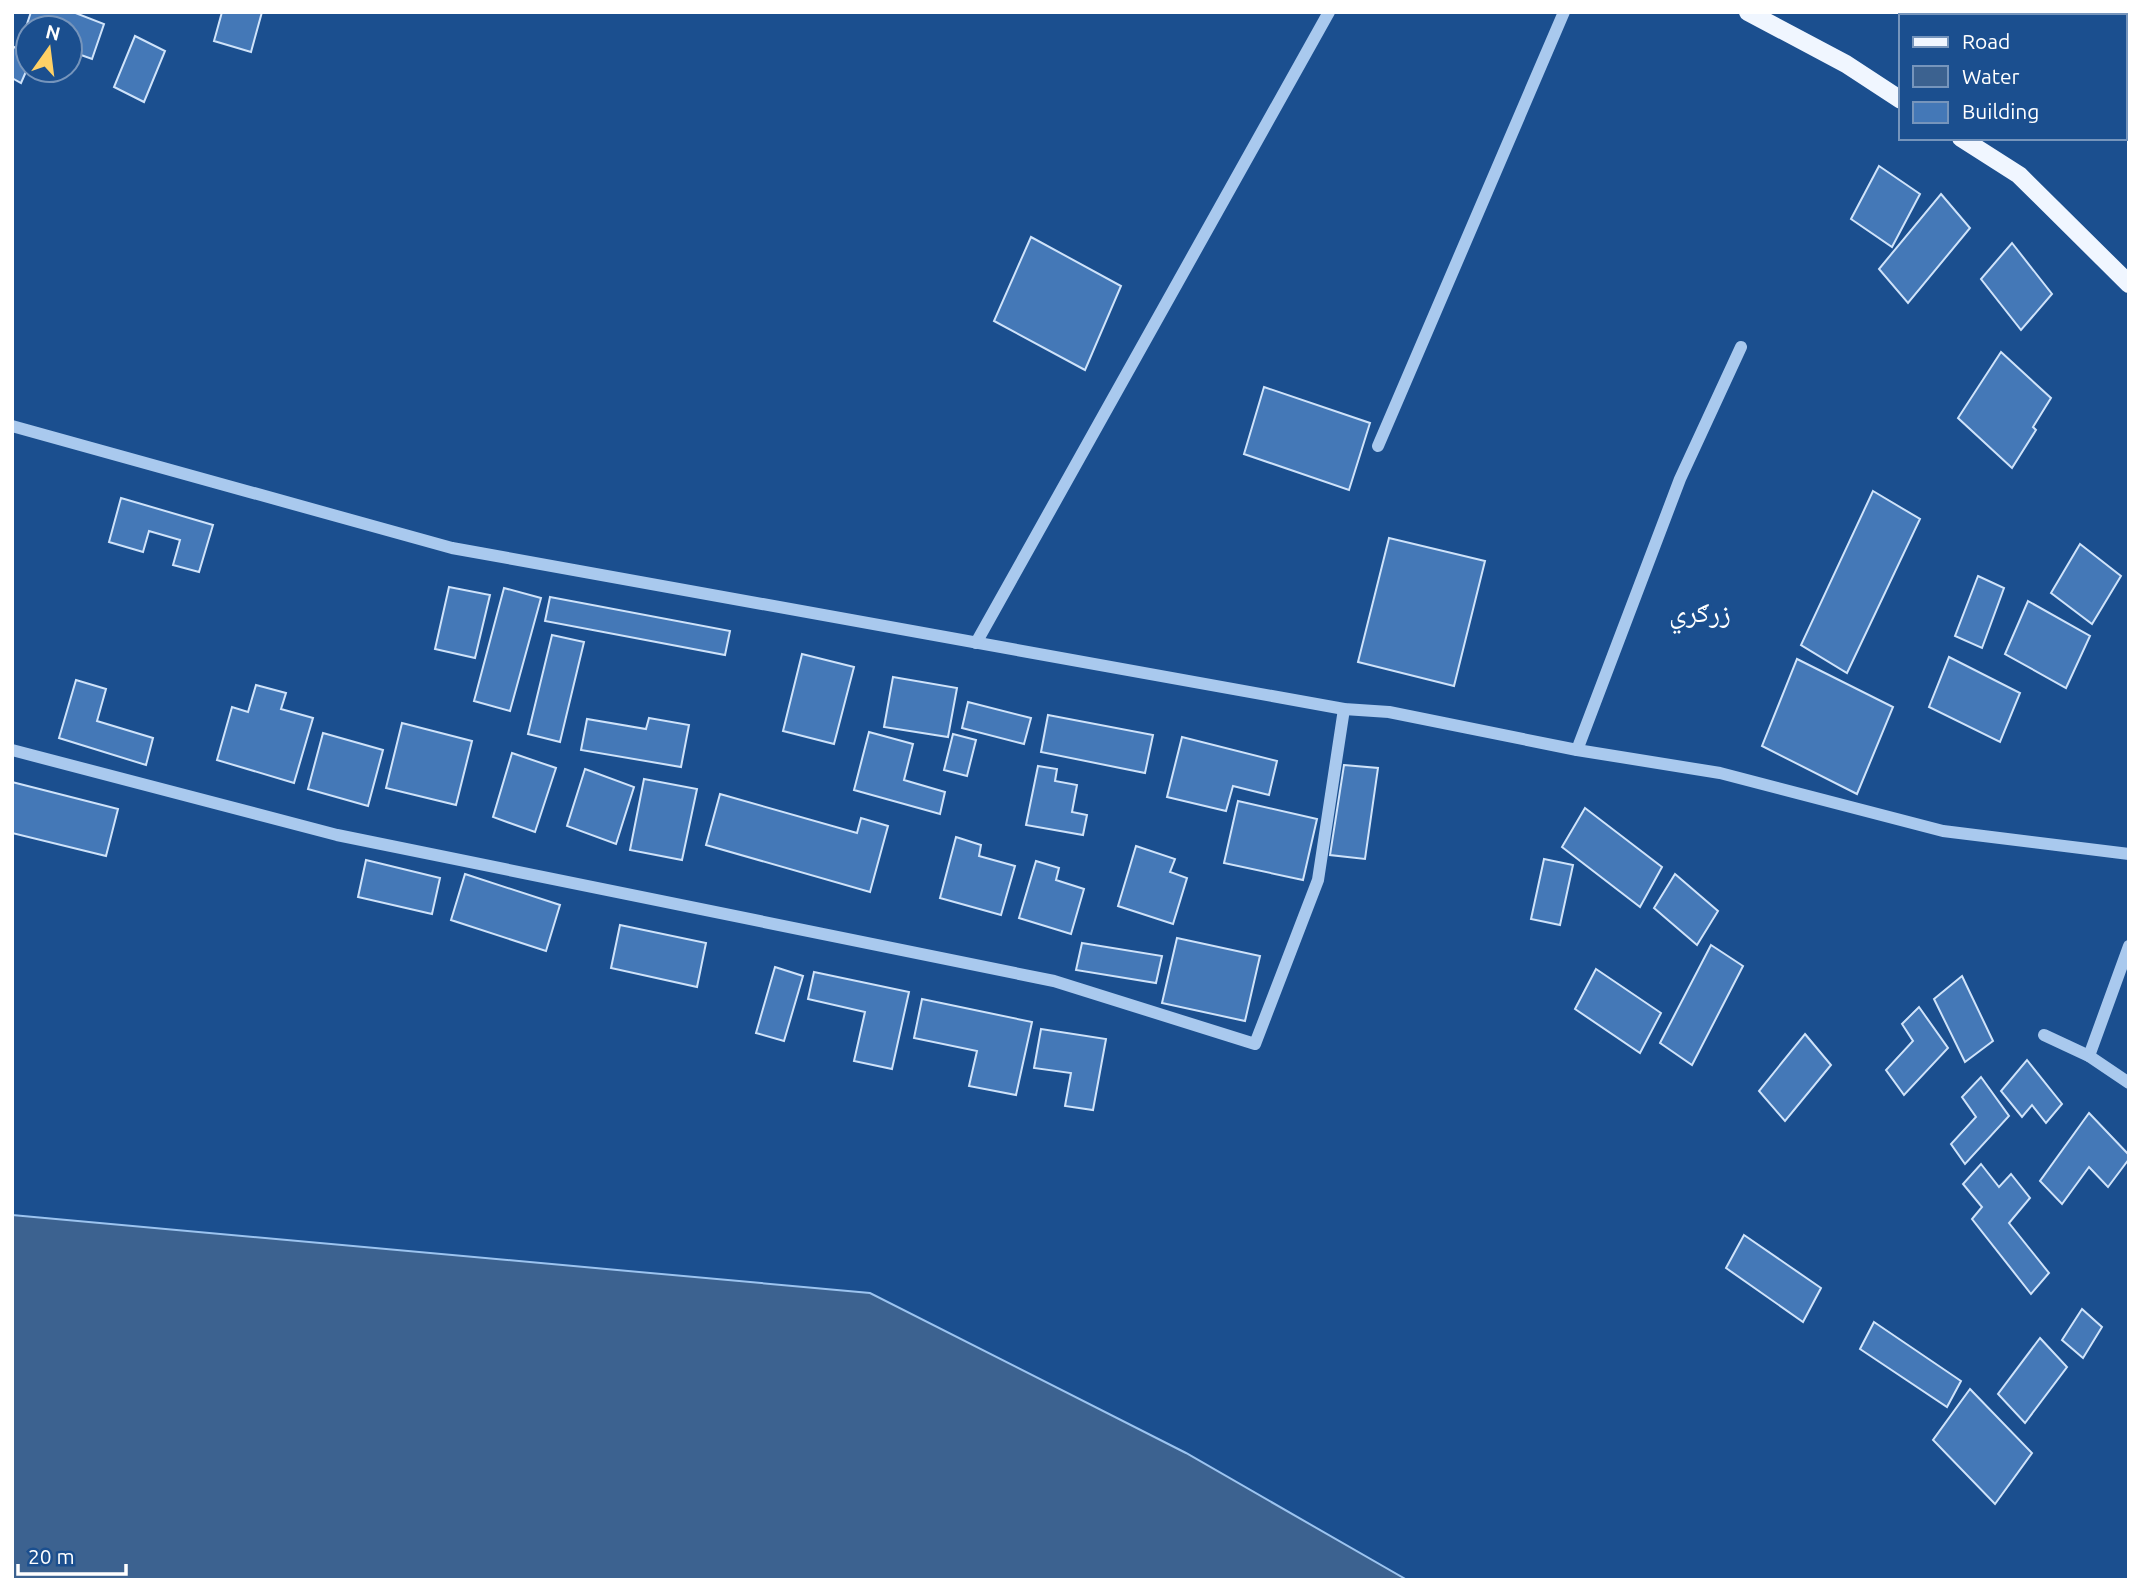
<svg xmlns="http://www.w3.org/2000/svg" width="2141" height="1592" font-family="Ubuntu,'Noto Naskh Arabic',sans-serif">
<rect width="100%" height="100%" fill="#1b4f8f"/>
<polygon fill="#3c6290" stroke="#9cc4f0" stroke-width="2" points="12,1215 870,1293 1186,1453 1407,1580 12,1580"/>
<g fill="#4478b7" stroke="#cfe3fa" stroke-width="2">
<polygon points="31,12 73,12 104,24 92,59 70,51 70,28 28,28 28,34 24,33"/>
<polygon points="222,12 262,12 251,52 214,41"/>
<polygon points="135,36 165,51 144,102 114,87"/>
<polygon points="12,46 28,54 28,67 21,83 12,78"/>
<polygon points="1879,166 1920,194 1892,247 1851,219"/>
<polygon points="1941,194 1970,228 1908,303 1879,269"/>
<polygon points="1031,237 1121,286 1085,370 994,321"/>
<polygon points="2012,243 2052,294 2021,330 1981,279"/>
<polygon points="2001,352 2051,398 2033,427 2036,430 2012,468 1958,418"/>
<polygon points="1264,387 1370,423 1349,490 1244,454"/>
<polygon points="1873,491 1920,519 1847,673 1801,645"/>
<polygon points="121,498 213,525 199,572 173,565 180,540 149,531 143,552 109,542"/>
<polygon points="1389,538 1485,561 1454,686 1358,662"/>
<polygon points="2080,544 2121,576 2092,624 2051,593"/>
<polygon points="1978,576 2004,588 1982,648 1955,636"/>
<polygon points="449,587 490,595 475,658 435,649"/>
<polygon points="504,588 541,598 510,711 474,701"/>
<polygon points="550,597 730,631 725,655 545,621"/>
<polygon points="2028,601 2090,636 2066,688 2005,654"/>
<polygon points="552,635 584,642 560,742 528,734"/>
<polygon points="802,654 854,667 834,744 783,731"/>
<polygon points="1949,657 2020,693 2000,742 1929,707"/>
<polygon points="1797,659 1893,707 1857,794 1762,746"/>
<polygon points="893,677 957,688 948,737 884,727"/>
<polygon points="76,680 106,689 97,721 153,738 146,765 59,738"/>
<polygon points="256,685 286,693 281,709 313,718 294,783 217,760 232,707 248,712"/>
<polygon points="968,702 1031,718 1024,744 962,728"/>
<polygon points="1048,715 1153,735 1145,773 1041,752"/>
<polygon points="649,718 689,725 681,767 581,750 587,719 646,729"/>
<polygon points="402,723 472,741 456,805 386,788"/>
<polygon points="869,732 913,744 904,780 945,792 940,814 854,790"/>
<polygon points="323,733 383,750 368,806 308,789"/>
<polygon points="953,734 976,740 967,776 944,770"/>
<polygon points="1182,737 1277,761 1269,795 1233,786 1226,811 1167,797"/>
<polygon points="512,753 556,768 535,832 493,817"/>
<polygon points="1344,765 1378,768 1365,859 1330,855"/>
<polygon points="1038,766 1057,769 1055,781 1077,785 1072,812 1087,815 1083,835 1026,825"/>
<polygon points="585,769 634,787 616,844 567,826"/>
<polygon points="644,779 697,789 682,860 630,850"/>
<polygon points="12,782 118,809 106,856 12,833"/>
<polygon points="720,794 857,833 861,818 888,826 870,892 706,845"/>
<polygon points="1238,801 1317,819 1303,880 1224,863"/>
<polygon points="1585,808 1662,867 1640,907 1562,847"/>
<polygon points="956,837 981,845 979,856 1015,866 1001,915 940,898"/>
<polygon points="1136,846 1175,859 1170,872 1187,878 1173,924 1118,906"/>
<polygon points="1544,859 1573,865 1560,925 1531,919"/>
<polygon points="366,860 440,878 432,914 358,897"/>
<polygon points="1036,861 1059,868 1056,880 1084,889 1071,934 1019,918"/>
<polygon points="465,874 560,905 546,951 451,920"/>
<polygon points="1675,874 1718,911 1697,945 1654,908"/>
<polygon points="620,925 706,943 697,987 611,968"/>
<polygon points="1177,938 1260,956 1245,1021 1162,1003"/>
<polygon points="1082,943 1162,956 1156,983 1076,970"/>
<polygon points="1711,945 1743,966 1692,1065 1660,1043"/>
<polygon points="775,967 803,976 784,1041 756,1033"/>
<polygon points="1596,969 1661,1013 1640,1053 1575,1009"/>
<polygon points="814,972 909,992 892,1069 854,1061 865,1012 808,999"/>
<polygon points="1962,976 1993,1041 1965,1062 1934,999"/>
<polygon points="922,999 1032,1022 1016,1095 969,1086 977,1051 914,1038"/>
<polygon points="1919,1007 1948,1048 1904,1095 1886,1070 1913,1041 1902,1024"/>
<polygon points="1041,1029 1106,1039 1093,1110 1065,1106 1071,1073 1034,1068"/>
<polygon points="1805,1034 1831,1065 1785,1121 1759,1091"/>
<polygon points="2027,1060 2062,1104 2046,1123 2032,1105 2022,1117 2001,1091"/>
<polygon points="1981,1077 2009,1116 1965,1164 1951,1144 1976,1117 1962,1097"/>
<polygon points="2089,1113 2129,1155 2129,1159 2108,1187 2089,1167 2062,1204 2040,1181"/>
<polygon points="1981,1164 1999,1187 2011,1174 2030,1198 2009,1223 2049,1273 2031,1294 1972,1219 1982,1207 1963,1184"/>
<polygon points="1744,1235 1821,1288 1803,1322 1726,1268"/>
<polygon points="2082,1309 2102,1327 2083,1358 2062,1340"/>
<polygon points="1874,1322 1961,1381 1947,1407 1860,1349"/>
<polygon points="2040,1338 2067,1367 2025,1423 1998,1394"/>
<polygon points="1970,1389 2032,1453 1995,1504 1933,1440"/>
</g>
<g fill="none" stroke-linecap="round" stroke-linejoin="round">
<g stroke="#a9c9ee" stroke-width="12">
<polyline points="12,426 452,548 1344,709 1389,712 1577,750 1720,773 1943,831 2129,854"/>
<polyline points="1378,446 1564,12"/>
<polyline points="976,643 1329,12"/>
<polyline points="12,750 337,835 1054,981 1255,1044 1318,880 1344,709"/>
<polyline points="1577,750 1680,479 1741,347"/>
<polyline points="2044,1035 2089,1056 2129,1083"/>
<polyline points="2089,1056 2129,946"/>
</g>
<g stroke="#f0f6ff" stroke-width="18">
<polyline points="1748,12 1846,64 1901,100"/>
<polyline points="1961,138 2019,175 2129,284"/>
</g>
</g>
<g text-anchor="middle" stroke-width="5" stroke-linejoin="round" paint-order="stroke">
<g font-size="28" fill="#fff" stroke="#1b4f8f">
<text x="1700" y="622">زرګري</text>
</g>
</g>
<rect width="2141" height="1592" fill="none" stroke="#ffffff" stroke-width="28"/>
<rect x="1899" y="14" width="228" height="126" fill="#1b4f8f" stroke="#7695bc" stroke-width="2"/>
<rect x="1913" y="37" width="35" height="10" fill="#f0f6ff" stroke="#7695bc" stroke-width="2"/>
<text x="1962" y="49" font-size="21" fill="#ffffff">Road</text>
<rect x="1913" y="66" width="35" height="21" fill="#3c6290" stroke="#7695bc" stroke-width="2"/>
<text x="1962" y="84" font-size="21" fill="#ffffff">Water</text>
<rect x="1913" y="102" width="35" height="21" fill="#4478b7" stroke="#7695bc" stroke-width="2"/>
<text x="1962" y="119" font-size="21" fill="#ffffff">Building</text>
<g transform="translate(49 49) rotate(14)"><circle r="33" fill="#1b4f8f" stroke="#7695bc" stroke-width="2"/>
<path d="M0-5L12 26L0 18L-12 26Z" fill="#ffd166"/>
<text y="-10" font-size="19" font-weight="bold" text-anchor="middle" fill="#ffffff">N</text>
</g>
<path d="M18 1564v10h108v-10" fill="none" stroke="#ffffff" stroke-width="3.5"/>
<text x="28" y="1564" font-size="21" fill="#ffffff" stroke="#1b4f8f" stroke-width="5" paint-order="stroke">20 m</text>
</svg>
